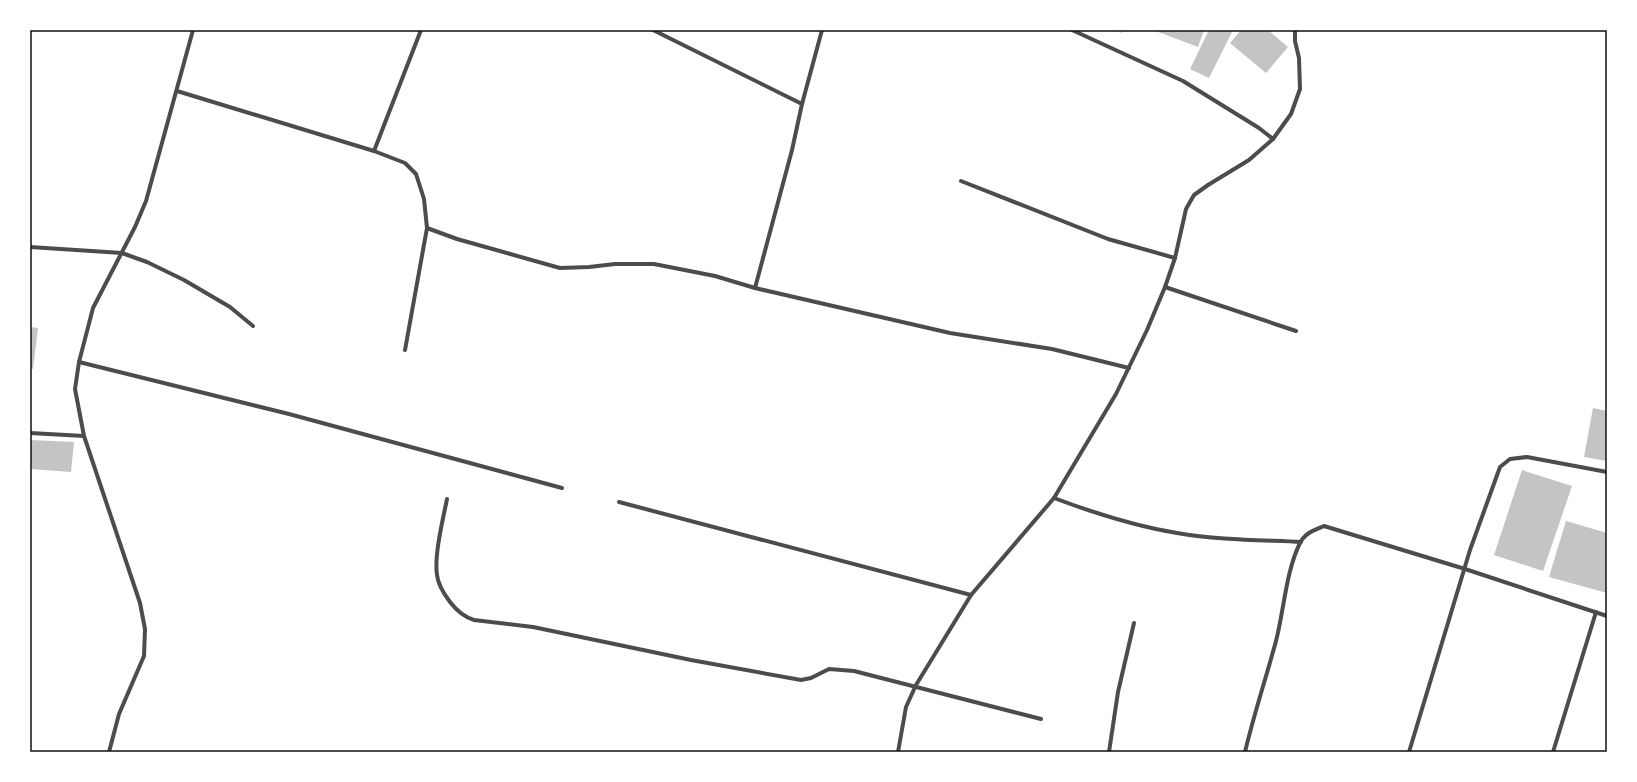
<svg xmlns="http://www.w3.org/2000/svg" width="1637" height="782" font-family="Raleway,sans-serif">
<rect width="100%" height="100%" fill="#fff"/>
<g fill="#c4c4c4">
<polygon points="1113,30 1123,30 1122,33"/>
<polygon points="1153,30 1204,30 1198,47"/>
<polygon points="1209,30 1233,30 1209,78 1190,69"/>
<polygon points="1241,30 1268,30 1288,47 1266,73 1230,43"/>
<polygon points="30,327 38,328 33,369 30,368"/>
<polygon points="1593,408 1607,411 1607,461 1584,457"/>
<polygon points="30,440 74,442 71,472 30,469"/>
<polygon points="1522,470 1572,486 1543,571 1494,555"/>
<polygon points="1566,521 1607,533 1607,593 1549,577"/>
</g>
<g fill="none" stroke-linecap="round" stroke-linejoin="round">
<g stroke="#4c4c4c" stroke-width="4">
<polyline points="653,30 802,104"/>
<polyline points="1072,30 1183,81 1259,128 1273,139"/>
<polyline points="177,91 374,151 405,163 416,174 424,199 427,228 405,350"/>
<polyline points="374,151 421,30"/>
<polyline points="961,181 1108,239 1175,258"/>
<polyline points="427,228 457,239 560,268 589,267 615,264 654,264 715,276 755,288 950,333 1052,349 1129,368"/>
<polyline points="30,247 122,253 147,262 184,280 230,307 253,326"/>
<polyline points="1165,287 1296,331"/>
<polyline points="755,288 792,150 802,104 822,30"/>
<polyline points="79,362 289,414 562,488"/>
<polyline points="30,433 84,436"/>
<path d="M1054 498C1094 513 1134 526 1177 533 1217 540 1259 540 1301 542"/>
<path d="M447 499C443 519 434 555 437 575 438 585 444 594 450 602 457 611 464 617 474 620L533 627 691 660 801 680 811 678 829 669 854 671 1041 719"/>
<polyline points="619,502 971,595"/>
<polyline points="109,752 119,714 144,656 145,629 140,603 84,436 75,389 79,362 93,308 135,227 146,201 193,30"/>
<polyline points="898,752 906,707 916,685 971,595 1054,498 1116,394 1147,330 1165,287 1175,258 1186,209 1194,195 1208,185 1249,160 1273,139 1291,114 1300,89 1299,58 1295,41 1295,30"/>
<polyline points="1109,752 1118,692 1134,623"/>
<path d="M1245 752C1254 714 1266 678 1276 641 1284 610 1286 571 1300 543 1305 533 1314 530 1324 526L1465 569 1607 616"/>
<polyline points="1409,752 1470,550 1500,467 1510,459 1527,457 1607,472"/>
<polyline points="1553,752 1596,612"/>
</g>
</g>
<rect width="1637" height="782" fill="none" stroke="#ffffff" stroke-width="62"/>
<rect x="31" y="31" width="1575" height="720" fill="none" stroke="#111" stroke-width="1.5"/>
</svg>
